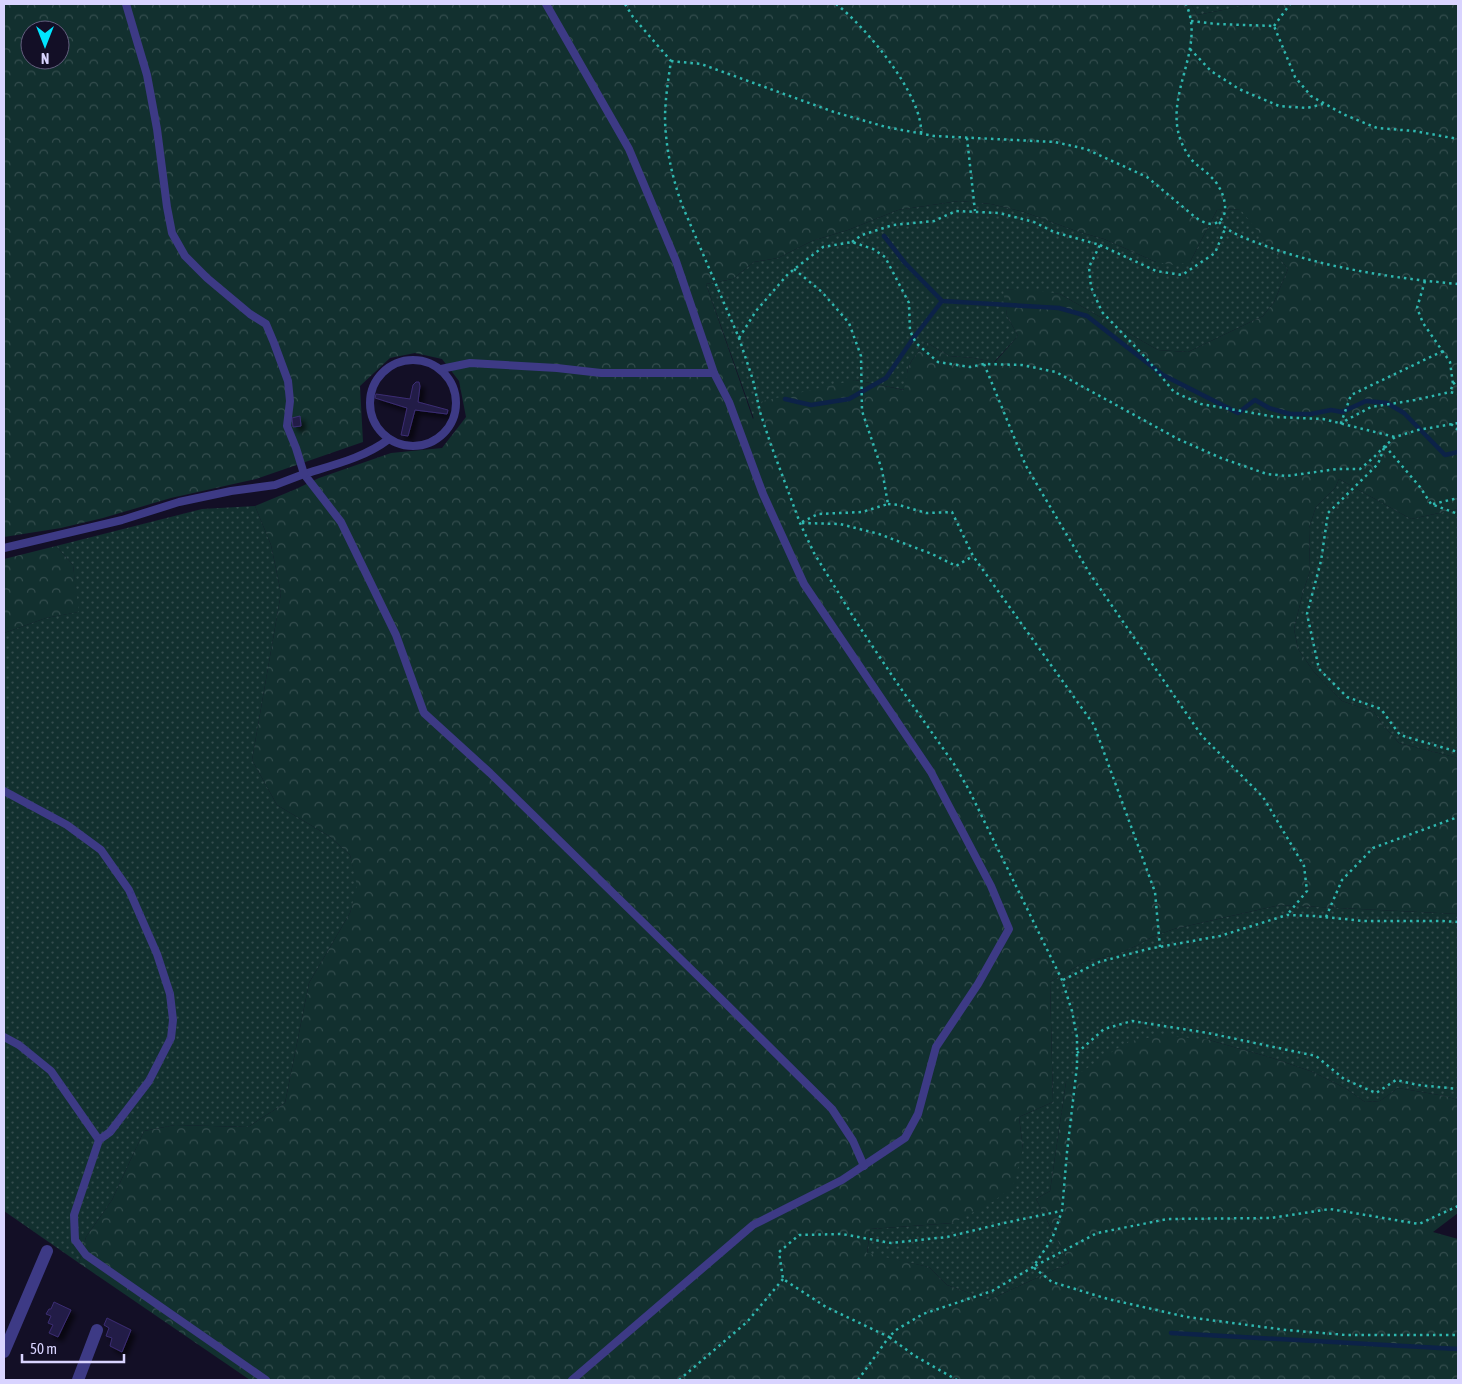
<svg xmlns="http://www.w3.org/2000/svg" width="1462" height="1384" font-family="'Asap Condensed',sans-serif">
<defs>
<pattern id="grass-dots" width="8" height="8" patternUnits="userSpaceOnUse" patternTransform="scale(1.25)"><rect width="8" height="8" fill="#12302f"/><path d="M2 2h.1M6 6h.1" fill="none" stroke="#344d4e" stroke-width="1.8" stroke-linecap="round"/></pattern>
<pattern id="forest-crowns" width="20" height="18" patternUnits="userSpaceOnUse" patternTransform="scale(1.25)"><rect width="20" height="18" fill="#12302f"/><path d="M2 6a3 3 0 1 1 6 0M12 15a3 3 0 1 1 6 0" fill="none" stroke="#344d4e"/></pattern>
<filter id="shadow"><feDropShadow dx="4.5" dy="4.5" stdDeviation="2.5" flood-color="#0009"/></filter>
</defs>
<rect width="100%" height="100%" fill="#130f26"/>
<g fill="url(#grass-dots)">
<polygon points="1191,4 1254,4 1197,15"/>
<polygon points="959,201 991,204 1024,212 1079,232 1104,239 1156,262 1190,262 1217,210 1241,209 1288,269 1274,302 1263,316 1188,352 1158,350 1060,294 1004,289 1007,316 1018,336 994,362 974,358 949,356 926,342 912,360 908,368 905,390 855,380 754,419 706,284 733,279 754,262 778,258 812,241 848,230 898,210"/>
<polygon points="1339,479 1411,519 1458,509 1458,758 1399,743 1382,724 1374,712 1342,701 1314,672 1298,649 1294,629 1303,592 1310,571 1309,528 1316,507 1335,488"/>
<polygon points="255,506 271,545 281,593 252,760 277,805 329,836 350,855 358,886 350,913 309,983 285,1103 248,1127 175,1125 144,1131 112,1200 86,1237 79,1263 4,1211 4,633 46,618 78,612 73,565 56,546 202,509"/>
<polygon points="1280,905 1458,914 1458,1100 1445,1096 1398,1088 1380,1101 1365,1102 1345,1088 1313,1072 1269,1057 1209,1040 1066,1082 1050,1191 1036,1199 1069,1263 989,1300 947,1285 929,1267 867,1254 870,1229 953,1223 1023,1149 1019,1117 1053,1102 1050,982 1086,961 1112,956 1136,946 1152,937 1174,929"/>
</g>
<g fill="url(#forest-crowns)" fill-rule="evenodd">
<path d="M4 4H1191L1197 15 1254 4H1458V509L1411 519 1339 479 1335 488 1316 507 1309 528 1310 571 1303 592 1294 629 1298 649 1314 672 1342 701 1374 712 1382 724 1399 743 1458 758V914L1280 905 1174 929 1152 937 1136 946 1112 956 1086 961 1050 982 1053 1102 1019 1117 1023 1149 1013 1186 994 1201 953 1223 870 1229 867 1253 929 1267 947 1285 989 1300 1069 1263 1036 1199 1050 1191 1066 1082 1127 1042 1162 1035 1209 1040 1269 1057 1313 1072 1345 1088 1365 1102 1380 1101 1398 1088 1445 1096 1458 1100V1213L1433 1232 1458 1239V1380H250L79 1263 86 1237 112 1200 144 1131 175 1125 248 1127 285 1103 309 983 350 913 357 886 350 855 329 836 277 805 252 760 281 593 271 545 255 506 296 489 319 478 391 453 442 448 466 417 459 381 442 359 415 353 390 358 360 386 363 442 256 479 171 498 103 518 61 528 4 537ZM30 30H60V60H30ZM959 201 991 204 1024 212 1079 232 1104 239 1156 262 1174 265 1190 262 1217 210 1240 209 1288 269 1274 302 1263 316 1188 352 1158 350 1060 294 1035 290 1003 289 1007 316 1018 336 995 362 974 358 949 356 926 342 912 360 908 368 904 390 855 380 763 401 753 419 706 284 733 279 754 262 778 258 812 241 848 230 898 210Z"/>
<polygon points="56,546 73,565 79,612 46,618 4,633 4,559"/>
</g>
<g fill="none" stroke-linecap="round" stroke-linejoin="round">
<g stroke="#0c2248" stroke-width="4.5">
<polyline points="884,236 905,263 942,301 1059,308 1087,316 1163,375 1238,413 1255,400 1269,408 1290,414 1311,414 1331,410 1342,412 1366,401 1387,403 1404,413 1445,455 1458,452"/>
<polyline points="785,399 811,405 849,399 886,378 912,340 942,301"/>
<polyline points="1171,1333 1458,1349"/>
</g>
</g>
<g fill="#241b47" stroke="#3b2d73" filter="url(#shadow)">
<polygon points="416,382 419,382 420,386 418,402 448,410 447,414 415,410 408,436 401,435 407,408 375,398 376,394 410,399 413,385"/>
<polygon points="300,416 301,426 293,427 292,418"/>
<polygon points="54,1302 71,1310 58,1337 49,1333 53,1325 48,1323 51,1316 46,1314 49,1309 51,1309"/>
<polygon points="107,1318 131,1330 122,1352 110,1346 112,1338 106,1336 109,1328 104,1325"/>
</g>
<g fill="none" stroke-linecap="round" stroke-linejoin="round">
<g stroke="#2fb8b0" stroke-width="2.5" stroke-dasharray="2.5 4" stroke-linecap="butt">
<path d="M625 4 633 17 671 61C668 81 665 100 665 120 666 149 672 177 682 205L739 338 753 380 760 412 771 445 800 523 814 553 857 623 897 683 954 764 969 790 1062 980 1072 1011 1077 1037V1066L1067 1152 1062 1211 1052 1239 1033 1267 992 1291 923 1314 896 1330 889 1337 915 1356 957 1380"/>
<path d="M836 4C865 26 923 95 921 133"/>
<polyline points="1191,21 1216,24 1274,26 1295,77 1311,96 1345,115 1377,128 1414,131 1458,139"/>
<polyline points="1274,26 1290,4"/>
<polyline points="1190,49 1211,71 1239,89 1279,106 1307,108 1323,104"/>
<path d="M671 61 701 64 834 112 886 127 934 136 1055 142 1086 149 1147 177 1195 217C1201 221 1209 226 1216 223 1221 221 1224 217 1225 211 1226 199 1220 185 1211 177 1205 170 1197 166 1191 159 1185 151 1180 141 1178 131 1169 88 1205 46 1186 4"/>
<polyline points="967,138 975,211"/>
<path d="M1219 222C1231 234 1247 239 1263 245 1325 268 1392 278 1458 284"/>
<polyline points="852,242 862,235 893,225 934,221 956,211 999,213 1034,222 1054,232 1100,245 1089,267 1091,287 1102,312 1147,359 1174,392 1201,404 1276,417 1323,419 1395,437"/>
<polyline points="1100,245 1156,271 1182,275 1215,253 1225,229"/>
<polyline points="794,269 822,292 849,323 861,356 862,411 882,470 888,504 862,512 818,514 800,523 840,524 879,534 932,554 956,566 973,556"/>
<polyline points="1425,281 1417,308 1423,323 1450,362 1453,384 1450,392"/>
<polyline points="739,338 756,311 788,274 823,247 852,242 873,249 885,257 909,303 910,331 916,343 938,362 970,367 984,364 1022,365 1056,372 1178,439 1221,458 1267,474 1287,476 1337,469 1360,469 1373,458 1385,446"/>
<polyline points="1443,351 1351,395 1341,423 1371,407 1415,400 1450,392 1458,394"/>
<polyline points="984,364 1026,466 1090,574 1202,736 1263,797 1304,866 1307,891 1287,915"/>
<polyline points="1453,384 1458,381"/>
<polyline points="1458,423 1418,430 1395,437 1385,446 1420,487 1431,504 1458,514"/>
<polyline points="1451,424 1458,430"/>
<polyline points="1384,448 1378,464 1328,513 1321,561 1307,614 1319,669 1347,697 1381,709 1400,735 1458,752"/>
<polyline points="888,504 899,505 926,513 952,512 973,556 1094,725 1155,892 1160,947"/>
<polyline points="1433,504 1458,498"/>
<polyline points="1326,917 1342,880 1373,848 1458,817"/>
<polyline points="1063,980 1099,962 1148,949 1220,936 1287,915 1314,916 1364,921 1443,921 1458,922"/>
<polyline points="1077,1053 1104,1029 1132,1021 1208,1033 1316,1056 1344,1079 1376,1093 1396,1080 1418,1085 1458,1089"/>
<polyline points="1458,1206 1419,1224 1330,1209 1271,1218 1168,1219 1097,1233 1033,1267 1052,1282 1108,1299 1187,1317 1286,1330 1346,1335 1458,1335"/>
<polyline points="679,1380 747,1322 783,1279"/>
<polyline points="858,1380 889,1337 826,1307 783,1279 779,1252 799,1235 842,1234 891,1243 947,1237 1004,1223 1061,1211"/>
</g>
<g stroke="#3d3a85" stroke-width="8">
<polyline points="546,4 629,149 676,261 714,373"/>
<circle cx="413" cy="403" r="43"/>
<polyline points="441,369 470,363 557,368 601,373 714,373 729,402 763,494 804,584 931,772 991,886 1009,929 978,984 936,1047 918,1114 905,1138 842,1180 753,1225 572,1380"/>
<path d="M389 439C364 458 333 465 304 474L341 522 396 635 424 713 490 773 702 980 832 1109 853 1141 864 1166"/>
<polyline points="4,548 122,520 179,502 231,491 275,485 304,474 296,448 287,426 290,401 288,381 274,343 266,324 250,314 207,278 185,256 172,233 167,207 157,129 147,75 126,4"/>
<polyline points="4,791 67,825 101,850 129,890 157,954 170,994 173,1020 171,1038 149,1081 110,1132 99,1140 51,1071 19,1045 4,1037"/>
<polyline points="99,1140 74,1215 75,1240 86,1255 266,1380"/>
</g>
<g stroke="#3d3a85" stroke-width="12">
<polyline points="4,1352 47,1251"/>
<polyline points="78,1380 97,1330"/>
</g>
</g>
<rect width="1462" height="1384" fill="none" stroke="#d9d4ff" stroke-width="10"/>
<g transform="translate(45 45) rotate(180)"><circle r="24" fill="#130f26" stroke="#625e7d"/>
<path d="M0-4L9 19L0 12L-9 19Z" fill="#00e5ff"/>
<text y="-8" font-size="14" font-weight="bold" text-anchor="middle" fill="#d9d4ff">N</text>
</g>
<path d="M22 1354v8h102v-8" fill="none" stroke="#d9d4ff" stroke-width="2.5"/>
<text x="30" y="1354" font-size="15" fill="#d9d4ff" stroke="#130f26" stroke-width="4" paint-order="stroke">50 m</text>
</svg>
